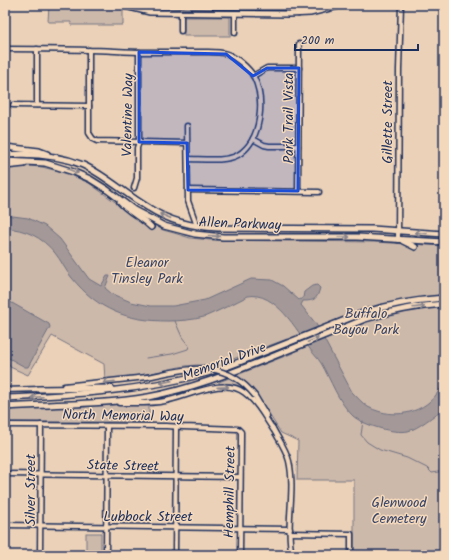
<svg xmlns="http://www.w3.org/2000/svg" width="449" height="560" font-family="Kalam,sans-serif">
<rect width="100%" height="100%" fill="#ebd1b7"/>
<filter id="ink" filterUnits="userSpaceOnUse"><feTurbulence type="fractalNoise" baseFrequency=".025" numOctaves="2"/><feDisplacementMap in="SourceGraphic" scale="8" xChannelSelector="R" yChannelSelector="G"/><feConvolveMatrix kernelMatrix="1 2 1 2 8 2 1 2 1" color-interpolation-filters="sRGB"/></filter>
<g filter="url(#ink)">
<g fill="#cdb9aa" stroke="#747484">
<polygon points="49,5 106,5 123,9 123,25 71,25 71,22 48,22"/>
<polygon points="156,5 296,5 296,8 189,8"/>
<rect x="184" y="17" width="46" height="19"/>
<path d="M28 166 42 167 58 171 73 176 89 183 140 220 148 222 163 230 174 233 190 238 210 240 374 242 444 246V555H354V480H297L298 441 281 433 255 392 249 393C240 385 231 382 219 384V382L293 353 287 339 214 366C190 362 169 370 146 374 132 376 119 378 105 380L104 364 52 336 28 375 10 367 8 361 5 359V170L13 167Z"/>
<polygon points="119,404 149,405 149,422 5,422 5,410"/>
<rect x="86" y="533" width="15" height="22"/>
</g>
<g fill="#a49998" stroke="#6d6f81">
<path d="M5 215 28 218 45 226 60 239 89 279 101 286 107 276H110L105 288 112 294 131 302 151 306H173L205 300 251 279 272 280 283 286 299 300 303 298 304 292 312 286 317 285 320 288C317 299 315 301 303 301L301 305 316 324 352 392C357 397 362 403 368 407 397 422 432 412 444 381V408C436 414 418 429 408 431 394 434 363 425 353 416 338 402 331 380 321 363 318 358 313 354 310 349 297 330 275 291 248 296 234 303 219 311 204 317 193 320 179 321 168 321 127 321 98 310 72 278 65 270 61 260 55 253 42 237 25 229 5 228Z"/>
<polygon points="5,299 49,324 50,327 28,367 25,367 5,356"/>
</g>
<g fill="none" stroke-linecap="round" stroke-linejoin="round">
<g stroke="#6d6f81" stroke-width="1">
<polyline points="146,358 172,354 188,349 189,346 182,337 175,321"/>
<polyline points="363,421 361,435 367,442 380,450 407,458 427,468 432,473 444,471"/>
</g>
<g stroke="#1b2f5e" stroke-width="7">
<g id="minor">
<polyline points="298,14 299,5"/>
<polyline points="181,31 181,13"/>
<polyline points="235,33 235,13"/>
<path d="M5 49C32 49 60 49 87 50 106 50 125 52 145 52 163 52 181 52 199 52 208 52 218 51 227 54 236 57 249 68 254 77 265 100 262 140 238 155 226 162 202 159 188 159"/>
<polyline points="89,50 89,133 93,139 97,141 187,143"/>
<polyline points="253,76 267,68 299,68"/>
<polyline points="13,105 89,106"/>
<polyline points="37,105 37,49"/>
<polyline points="187,126 188,201 197,226"/>
<polyline points="253,139 264,145 269,146 298,146"/>
<polyline points="134,188 137,178 137,148 139,142 139,52"/>
<polyline points="188,190 319,192"/>
<polyline points="298,191 299,44"/>
<polyline points="398,240 399,69 401,5"/>
<polyline points="64,386 147,377"/>
<polyline points="5,390 40,389"/>
<polyline points="255,396 267,416"/>
<path d="M119 403C134 403 150 404 165 401 188 397 224 376 245 393 257 401 265 418 273 429"/>
<polyline points="5,425 166,426 183,427 238,429 241,432 241,437 240,555"/>
<path d="M272 427C278 438 286 449 289 461 296 492 285 524 292 555"/>
<polyline points="5,474 240,477"/>
<polyline points="5,525 290,529"/>
<polyline points="290,533 351,534 351,555"/>
<polyline points="40,555 41,425"/>
<polyline points="106,555 107,426"/>
<polyline points="175,555 176,427"/>
</g>
</g>
<g stroke="#1b2f5e" stroke-width="8">
<g id="major">
<polyline points="121,5 150,12 289,14 310,13 342,5"/>
<polyline points="5,147 39,151 47,154"/>
<path d="M5 155C31 153 58 155 83 165 107 176 126 195 149 208 169 221 195 227 218 228L372 229 444 234"/>
<polyline points="5,161 45,163 74,172 90,179 106,189 134,210 151,219 164,226 195,234 223,237 357,237 444,242"/>
<polyline points="5,166 24,164"/>
<path d="M120 202C129 212 141 217 151 227"/>
<polyline points="403,241 415,247"/>
<polyline points="38,389 111,388"/>
<path d="M5 398C73 395 141 391 207 373 226 368 244 360 262 353 296 340 329 326 363 313 390 304 416 300 444 298"/>
<path d="M5 407C52 404 101 405 148 397 190 389 229 374 269 358 301 345 333 332 365 319 391 311 417 306 444 304"/>
</g>
</g>
<use href="#minor" stroke="#f4d8bb" stroke-width="4"/>
<use href="#major" stroke="#f4d8bb" stroke-width="5"/>
<g stroke="#1b2f5e" stroke-width="7" stroke-linecap="butt">
<path id="minor-bridge" d="M147 377C189 369 224 357 255 396"/>
</g>
<use href="#minor-bridge" stroke="#f4d8bb" stroke-width="4"/>
</g>
<defs><path id="oneway-shaft" d="M-6 0H5M1.5-3L5.5 0L1.5 3" fill="none" stroke-width="1.6" stroke-linecap="round" stroke-linejoin="round"/></defs>
<g stroke="#88848c">
<use href="#oneway-shaft" transform="translate(73 171) rotate(20)"/>
<use href="#oneway-shaft" transform="translate(165 216) rotate(-157)"/>
<use href="#oneway-shaft" transform="translate(421 233) rotate(-175)"/>
<use href="#oneway-shaft" transform="translate(214 236) rotate(4)"/>
<use href="#oneway-shaft" transform="translate(344 237)"/>
<use href="#oneway-shaft" transform="translate(419 307) rotate(-7)"/>
<use href="#oneway-shaft" transform="translate(313 340) rotate(-22)"/>
<use href="#oneway-shaft" transform="translate(109 382) rotate(174)"/>
<use href="#oneway-shaft" transform="translate(166 382) rotate(168)"/>
<use href="#oneway-shaft" transform="translate(223 387) rotate(-2)"/>
<use href="#oneway-shaft" transform="translate(37 397) rotate(177)"/>
</g>
</g>
<path fill="#1d4ed8" fill-opacity="0.2" stroke="#1d4ed8" stroke-width="3" stroke-linejoin="round" d="M139 52 226 54 253 76 267 68H299L298 191 188 190 187 143 139 142Z"/>
<g text-anchor="middle" stroke-width="3" stroke-linejoin="round" paint-order="stroke">
<g font-size="14" fill="#1b2f5e" stroke="#f4d8bb">
<text transform="translate(127 115) rotate(-89)" y="5">Valentine Way</text>
<text transform="translate(288 118) rotate(-90)" y="5">Park Trail Vista</text>
<text transform="translate(387 122) rotate(-90)" y="5">Gillette Street</text>
<text transform="translate(240 223) rotate(2)" y="5">Allen Parkway</text>
<text transform="translate(224 361) rotate(-20)" y="5">Memorial Drive</text>
<text transform="translate(123 415) rotate(1)" y="5">North Memorial Way</text>
<text transform="translate(123 465) rotate(1)" y="5">State Street</text>
<text transform="translate(30 490) rotate(-90)" y="5">Silver Street</text>
<text transform="translate(229 492) rotate(-89)" y="5">Hemphill Street</text>
<text x="148" y="521">Lubbock Street</text>
</g>
<g font-size="14" fill="#364469" stroke="#f4d8bb">
<text x="147" y="267">Eleanor<tspan x="147" dy="16">Tinsley Park</tspan></text>
<text x="366" y="318">Buffalo<tspan x="366" dy="16">Bayou Park</tspan></text>
<text x="399" y="507">Glenwood<tspan x="399" dy="16">Cemetery</tspan></text>
</g>
</g>
<rect width="449" height="560" fill="none" stroke="#f4d8bb" stroke-width="20"/>
<rect x="10" y="10" width="429" height="540" fill="none" stroke="#1b2f5e" stroke-width="1.5" filter="url(#ink)"/>
<path d="M295 44v6h123v-6" fill="none" stroke="#1b2f5e" stroke-width="2"/>
<text x="301" y="44" font-size="12" fill="#1b2f5e" stroke="#f4d8bb" stroke-width="3" paint-order="stroke">200 m</text>
</svg>
